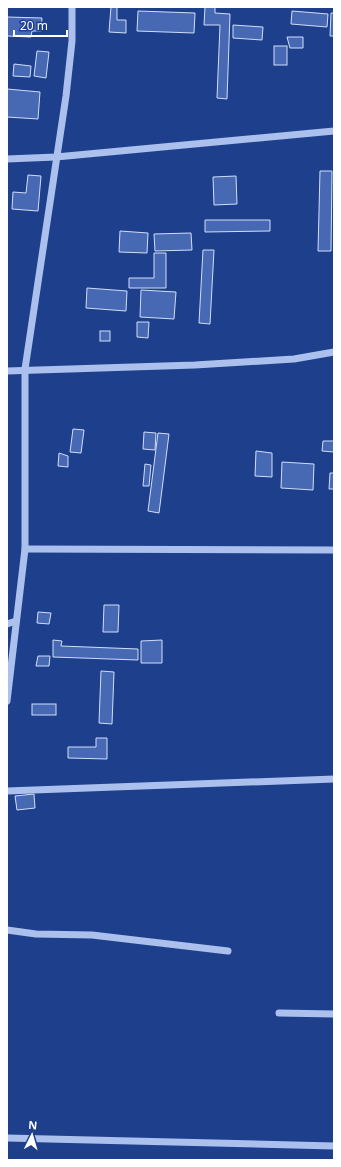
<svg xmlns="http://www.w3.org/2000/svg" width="341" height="1167" font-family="'Noto Sans',sans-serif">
<rect width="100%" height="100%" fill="#1e408c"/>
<g fill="#4769b3" stroke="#d0ddf9">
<polygon points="111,7 117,7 117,20 126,20 126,33 109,32"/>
<polygon points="205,7 215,7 215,13 230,14 227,99 217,98 220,25 204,25"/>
<polygon points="138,11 195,13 194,33 137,31"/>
<polygon points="292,11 328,14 327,27 291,24"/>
<polygon points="331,13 334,13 334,36 330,36"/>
<polygon points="7,17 42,18 41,31 32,31 31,37 7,36"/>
<polygon points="233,25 263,27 262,40 233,38"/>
<polygon points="287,37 303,37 303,48 290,48"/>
<rect x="274" y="46" width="13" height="19"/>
<polygon points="37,51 49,52 46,78 34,76"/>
<polygon points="14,64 31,66 30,77 13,76"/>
<polygon points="7,89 40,92 38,119 7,117"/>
<polygon points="320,171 332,171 331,251 318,251"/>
<polygon points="28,175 41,176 38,211 12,209 13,192 26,193"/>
<polygon points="236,176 237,204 214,205 213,177"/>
<polygon points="205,220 270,220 270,231 205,232"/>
<polygon points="120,231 148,233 147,253 119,252"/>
<polygon points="191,233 192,250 155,251 154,234"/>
<polygon points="203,250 214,250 210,324 199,323"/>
<polygon points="154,253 166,253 166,288 129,288 129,278 154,278"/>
<polygon points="87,288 127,291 126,311 86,308"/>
<polygon points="141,290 176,292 174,319 140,317"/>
<polygon points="137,322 149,322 148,338 137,337"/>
<rect x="100" y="331" width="10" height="10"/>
<polygon points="73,429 84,430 81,453 70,452"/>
<polygon points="144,432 156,433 155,450 143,449"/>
<polygon points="158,433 169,434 159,513 148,511"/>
<polygon points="323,441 334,441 334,452 322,451"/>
<polygon points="256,451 272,453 272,477 255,476"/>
<polygon points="59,453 68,456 68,467 58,466"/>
<polygon points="282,462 314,464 313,490 281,488"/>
<polygon points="145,464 151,465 149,486 143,486"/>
<polygon points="330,473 334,473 334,489 329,489"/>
<polygon points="104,605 119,605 118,632 103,632"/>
<polygon points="38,612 51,613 49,624 37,623"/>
<polygon points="53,640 62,641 61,646 138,649 138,660 53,657"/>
<polygon points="162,640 162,663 141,663 141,641"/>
<polygon points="38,656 50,656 49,666 36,666"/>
<polygon points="101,671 114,672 112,724 99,723"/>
<rect x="32" y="704" width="24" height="11"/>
<polygon points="96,738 107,738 107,759 68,758 68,747 96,747"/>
<polygon points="34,794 35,808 17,810 15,796"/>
</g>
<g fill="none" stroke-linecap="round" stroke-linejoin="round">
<g stroke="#abc0ec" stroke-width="7">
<polyline points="7,159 56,157 334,131"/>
<polyline points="7,371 195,365 294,359 334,352"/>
<polyline points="25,549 334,550"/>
<polyline points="7,624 16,621"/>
<polyline points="7,701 25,549 25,369 66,96 72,41 72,7"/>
<polyline points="7,791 334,779"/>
<polyline points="7,930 36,934 92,935 228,951"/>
<polyline points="279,1013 334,1014"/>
<polyline points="7,1138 334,1146"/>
</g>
</g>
<rect width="341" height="1167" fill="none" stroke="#ffffff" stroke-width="16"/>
<g transform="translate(32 1135) rotate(5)" stroke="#1e408c" stroke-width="3" paint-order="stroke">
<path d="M0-3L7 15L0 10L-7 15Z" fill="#ffffff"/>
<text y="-6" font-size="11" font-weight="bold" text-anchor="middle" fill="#ffffff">N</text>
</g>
<path d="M14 30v6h53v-6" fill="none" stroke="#ffffff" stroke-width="2"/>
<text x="20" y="30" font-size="12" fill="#ffffff" stroke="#1e408c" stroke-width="3" paint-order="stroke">20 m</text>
</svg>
